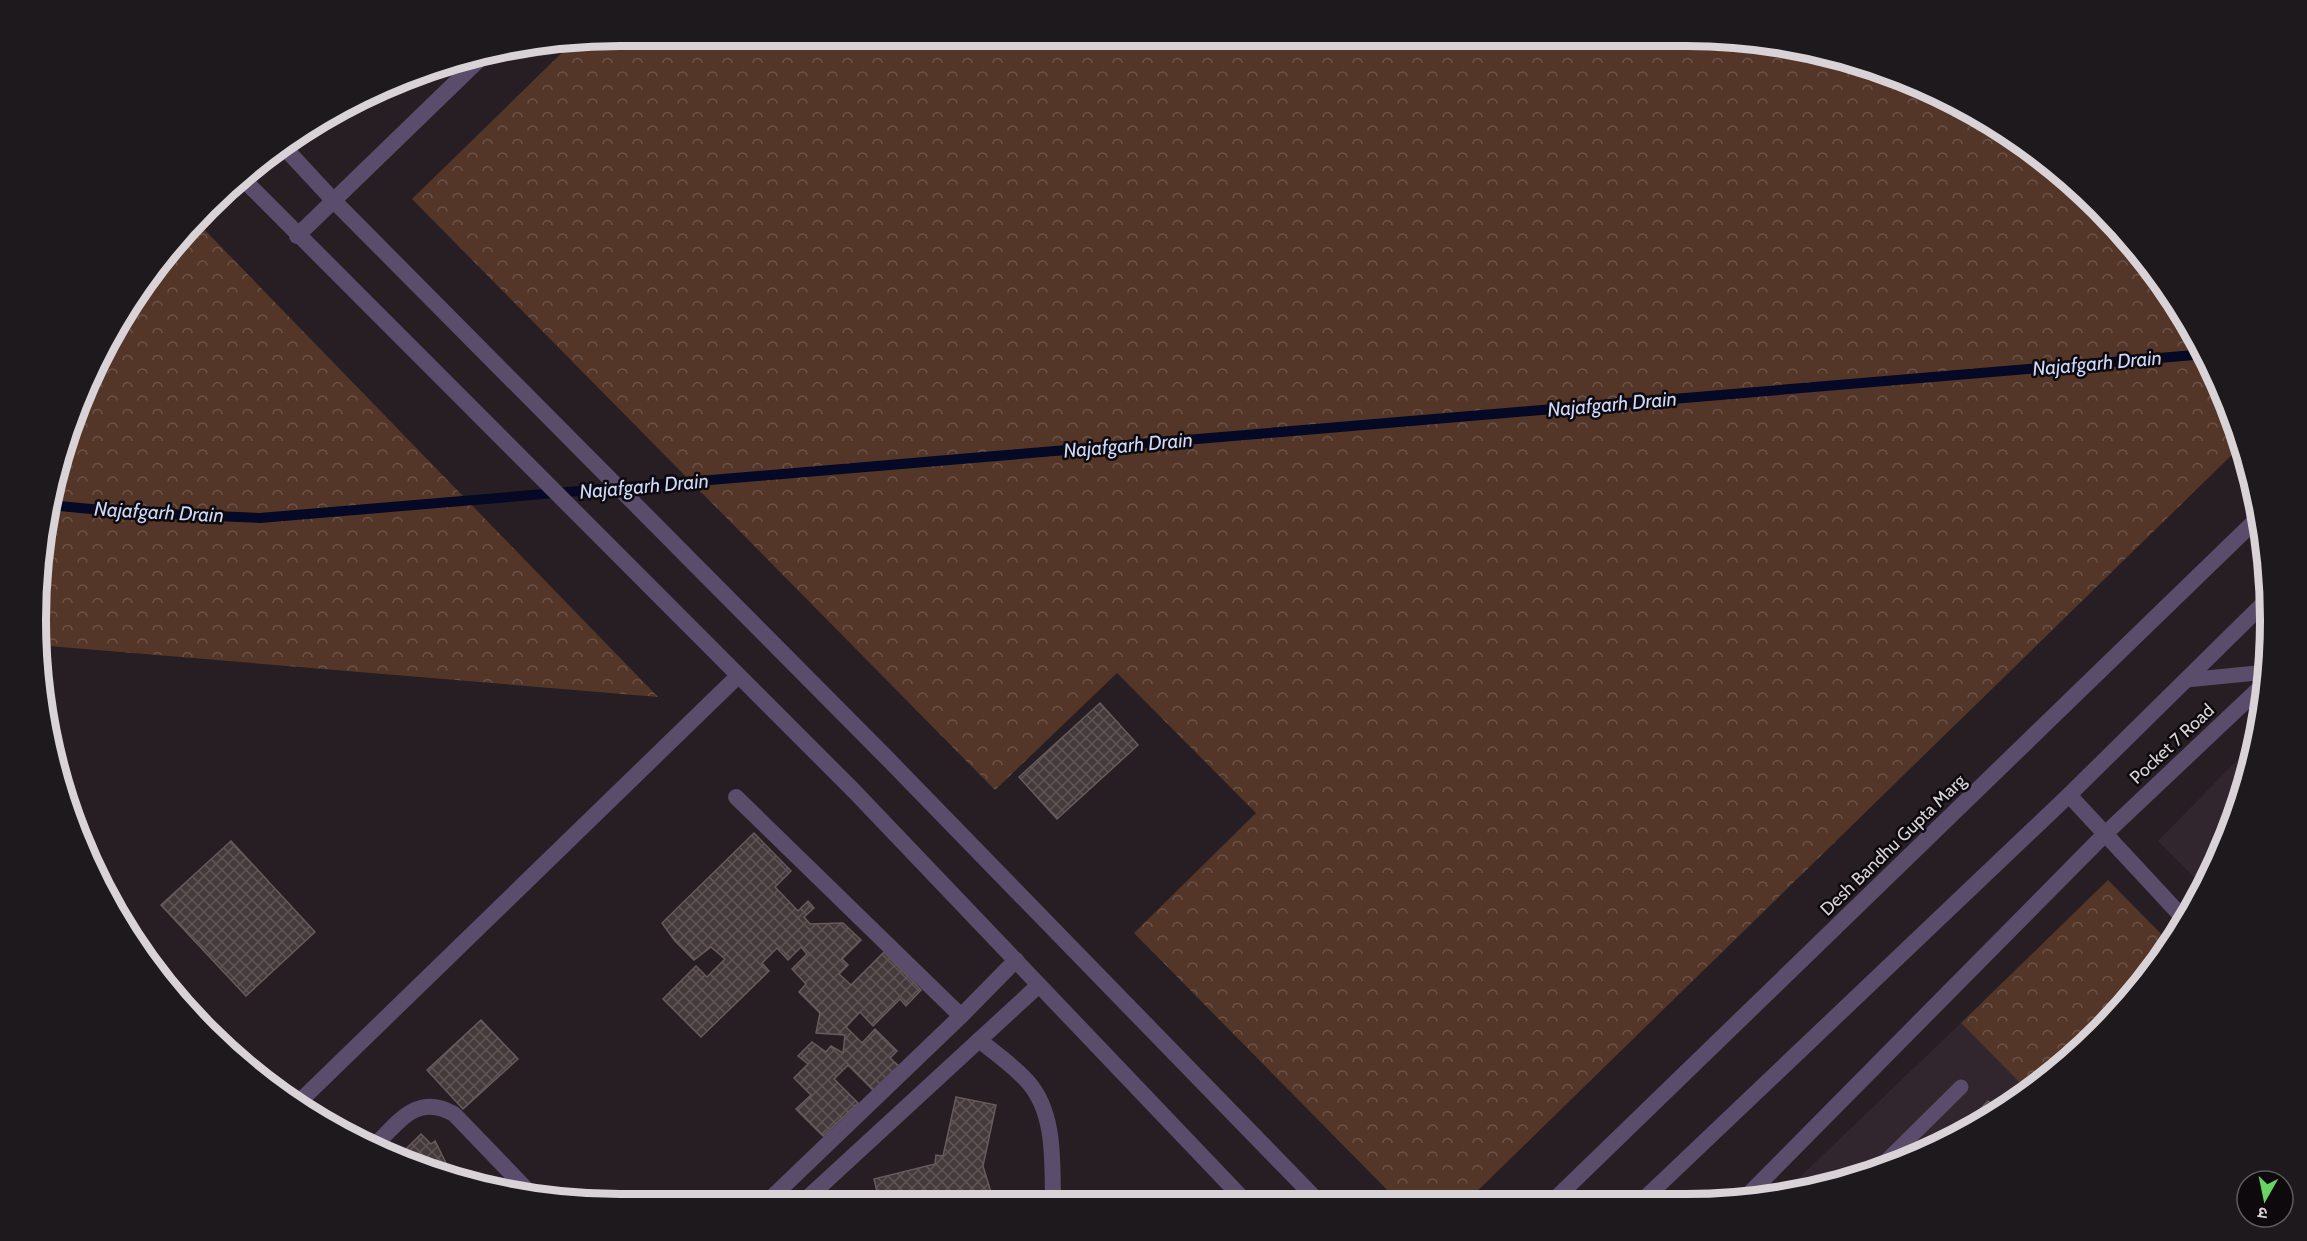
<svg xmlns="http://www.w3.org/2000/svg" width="2307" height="1241" font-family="Cabin,'Noto Sans Devanagari',sans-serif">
<defs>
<pattern id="park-crowns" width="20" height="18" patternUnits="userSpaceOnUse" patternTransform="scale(1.5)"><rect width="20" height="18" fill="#543629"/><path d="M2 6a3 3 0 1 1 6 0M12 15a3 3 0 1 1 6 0" fill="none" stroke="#6c5247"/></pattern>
<pattern id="building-cross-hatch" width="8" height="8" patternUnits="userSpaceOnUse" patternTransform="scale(1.5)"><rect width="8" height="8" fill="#453a3b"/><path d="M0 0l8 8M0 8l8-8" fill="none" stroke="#5f5657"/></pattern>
</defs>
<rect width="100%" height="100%" fill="#261e23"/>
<g fill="#32262e">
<polygon points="2256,741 2240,808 2204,887 2158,841"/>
<polygon points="1961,1023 2029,1092 2011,1107 1875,1174 1780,1196"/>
</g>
<g fill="url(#park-crowns)">
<polygon points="621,36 1724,37 1838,56 1978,114 2072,181 2150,264 2211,362 2242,445 1467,1201 1398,1201 1134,933 1256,813 1117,673 995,790 412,199 574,41"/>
<polygon points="196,221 658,697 37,645 37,582 56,470 81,397 134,296 181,235"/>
<polygon points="2108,880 2170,943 2100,1034 2029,1092 1961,1023"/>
</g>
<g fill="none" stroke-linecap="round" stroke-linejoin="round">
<polyline stroke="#060925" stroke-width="10" points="50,505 121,512 260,518 2206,354"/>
</g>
<g fill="url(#building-cross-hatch)" stroke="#675b5c" stroke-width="1.5">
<polygon points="1100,703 1138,745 1057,819 1019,777"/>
<polygon points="754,833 791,871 775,887 798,911 808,901 814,908 804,917 810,924 843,923 861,940 842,959 848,965 839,974 851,985 884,952 921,990 906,1006 900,999 873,1026 860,1012 846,1027 862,1043 875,1029 897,1051 890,1058 900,1067 875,1092 848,1065 834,1079 858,1103 823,1136 796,1109 811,1095 794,1078 808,1064 798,1056 812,1042 826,1052 831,1046 843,1053 845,1035 816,1033 820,1013 799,992 806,984 792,969 807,954 801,947 788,960 777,948 762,963 769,971 701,1037 663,999 696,966 707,977 725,959 711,947 694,960 675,941 662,923"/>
<polygon points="231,841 315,932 246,996 161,905"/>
<polygon points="481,1020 518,1059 463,1109 427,1070"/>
<polygon points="956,1097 996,1105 983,1166 993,1199 997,1202 944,1203 943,1200 933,1203 867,1203 879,1200 874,1179 935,1164 936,1155 943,1156"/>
<polygon points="1988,1101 2000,1112 1957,1133"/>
<polygon points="421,1134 431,1144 435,1141 450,1171 459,1175 454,1179 399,1156"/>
</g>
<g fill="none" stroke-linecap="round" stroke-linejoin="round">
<g stroke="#5a4c6b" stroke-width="15">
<polyline points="2186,680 2267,672"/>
<polyline points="2235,818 2237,816"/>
<polyline points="1873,1174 1961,1087"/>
</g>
<g stroke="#5a4c6b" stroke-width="16">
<polyline points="282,145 334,201 885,756 1318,1201"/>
<polyline points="242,178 854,791 1246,1202"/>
<polyline points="297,236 486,53"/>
<polyline points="2069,795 2186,921"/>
<polyline points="736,797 961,1016"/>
<path d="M979 1040C995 1053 1014 1066 1028 1082 1056 1114 1052 1163 1053 1202"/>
<polyline points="296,1105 738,676"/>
<path d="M374 1146C400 1121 417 1093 454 1114L532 1195"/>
<polyline points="1743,1200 2104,835 2266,682"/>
<polyline points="766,1203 961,1016 1016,960"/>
<polyline points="802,1203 1039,985"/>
</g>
<g stroke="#5a4c6b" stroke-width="16">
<polyline points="1643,1200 2069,795 2269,598"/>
<polyline points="1553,1201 2259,517"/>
</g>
</g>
<g text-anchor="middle" stroke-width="5" stroke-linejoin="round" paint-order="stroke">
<g font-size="18" fill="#d9d3d7" stroke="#0d090c">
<text transform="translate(2172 744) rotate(-43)" y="6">Pocket 7 Road</text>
<text transform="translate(1893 845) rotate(-44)" y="6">Desh Bandhu Gupta Marg</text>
</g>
<g font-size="20" font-style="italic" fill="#cdd8fd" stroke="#0d090c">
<text transform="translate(2097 363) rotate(-5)" y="7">Najafgarh Drain</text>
<text transform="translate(1612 404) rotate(-5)" y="7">Najafgarh Drain</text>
<text transform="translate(1128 445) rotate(-5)" y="7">Najafgarh Drain</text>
<text transform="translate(644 486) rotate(-5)" y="7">Najafgarh Drain</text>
<text transform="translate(159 512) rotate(3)" y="7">Najafgarh Drain</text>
</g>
</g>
<path d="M0 0H2307V1241H0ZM620 46H1686A574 574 0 0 1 2260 620V620A574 574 0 0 1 1686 1194H620A574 574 0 0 1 46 620V620A574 574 0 0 1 620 46Z" fill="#1d191c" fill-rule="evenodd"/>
<path fill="none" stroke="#d9d3d7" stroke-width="8" d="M620 46H1686A574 574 0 0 1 2260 620V620A574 574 0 0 1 1686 1194H620A574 574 0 0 1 46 620V620A574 574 0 0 1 620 46Z"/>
<g transform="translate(2265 1199) rotate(189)"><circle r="28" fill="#0d090c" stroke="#5f5a5d" stroke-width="1.5"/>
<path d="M0-4.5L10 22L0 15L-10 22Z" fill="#69d464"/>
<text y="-9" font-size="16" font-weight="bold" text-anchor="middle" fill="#d9d3d7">उ</text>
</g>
</svg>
